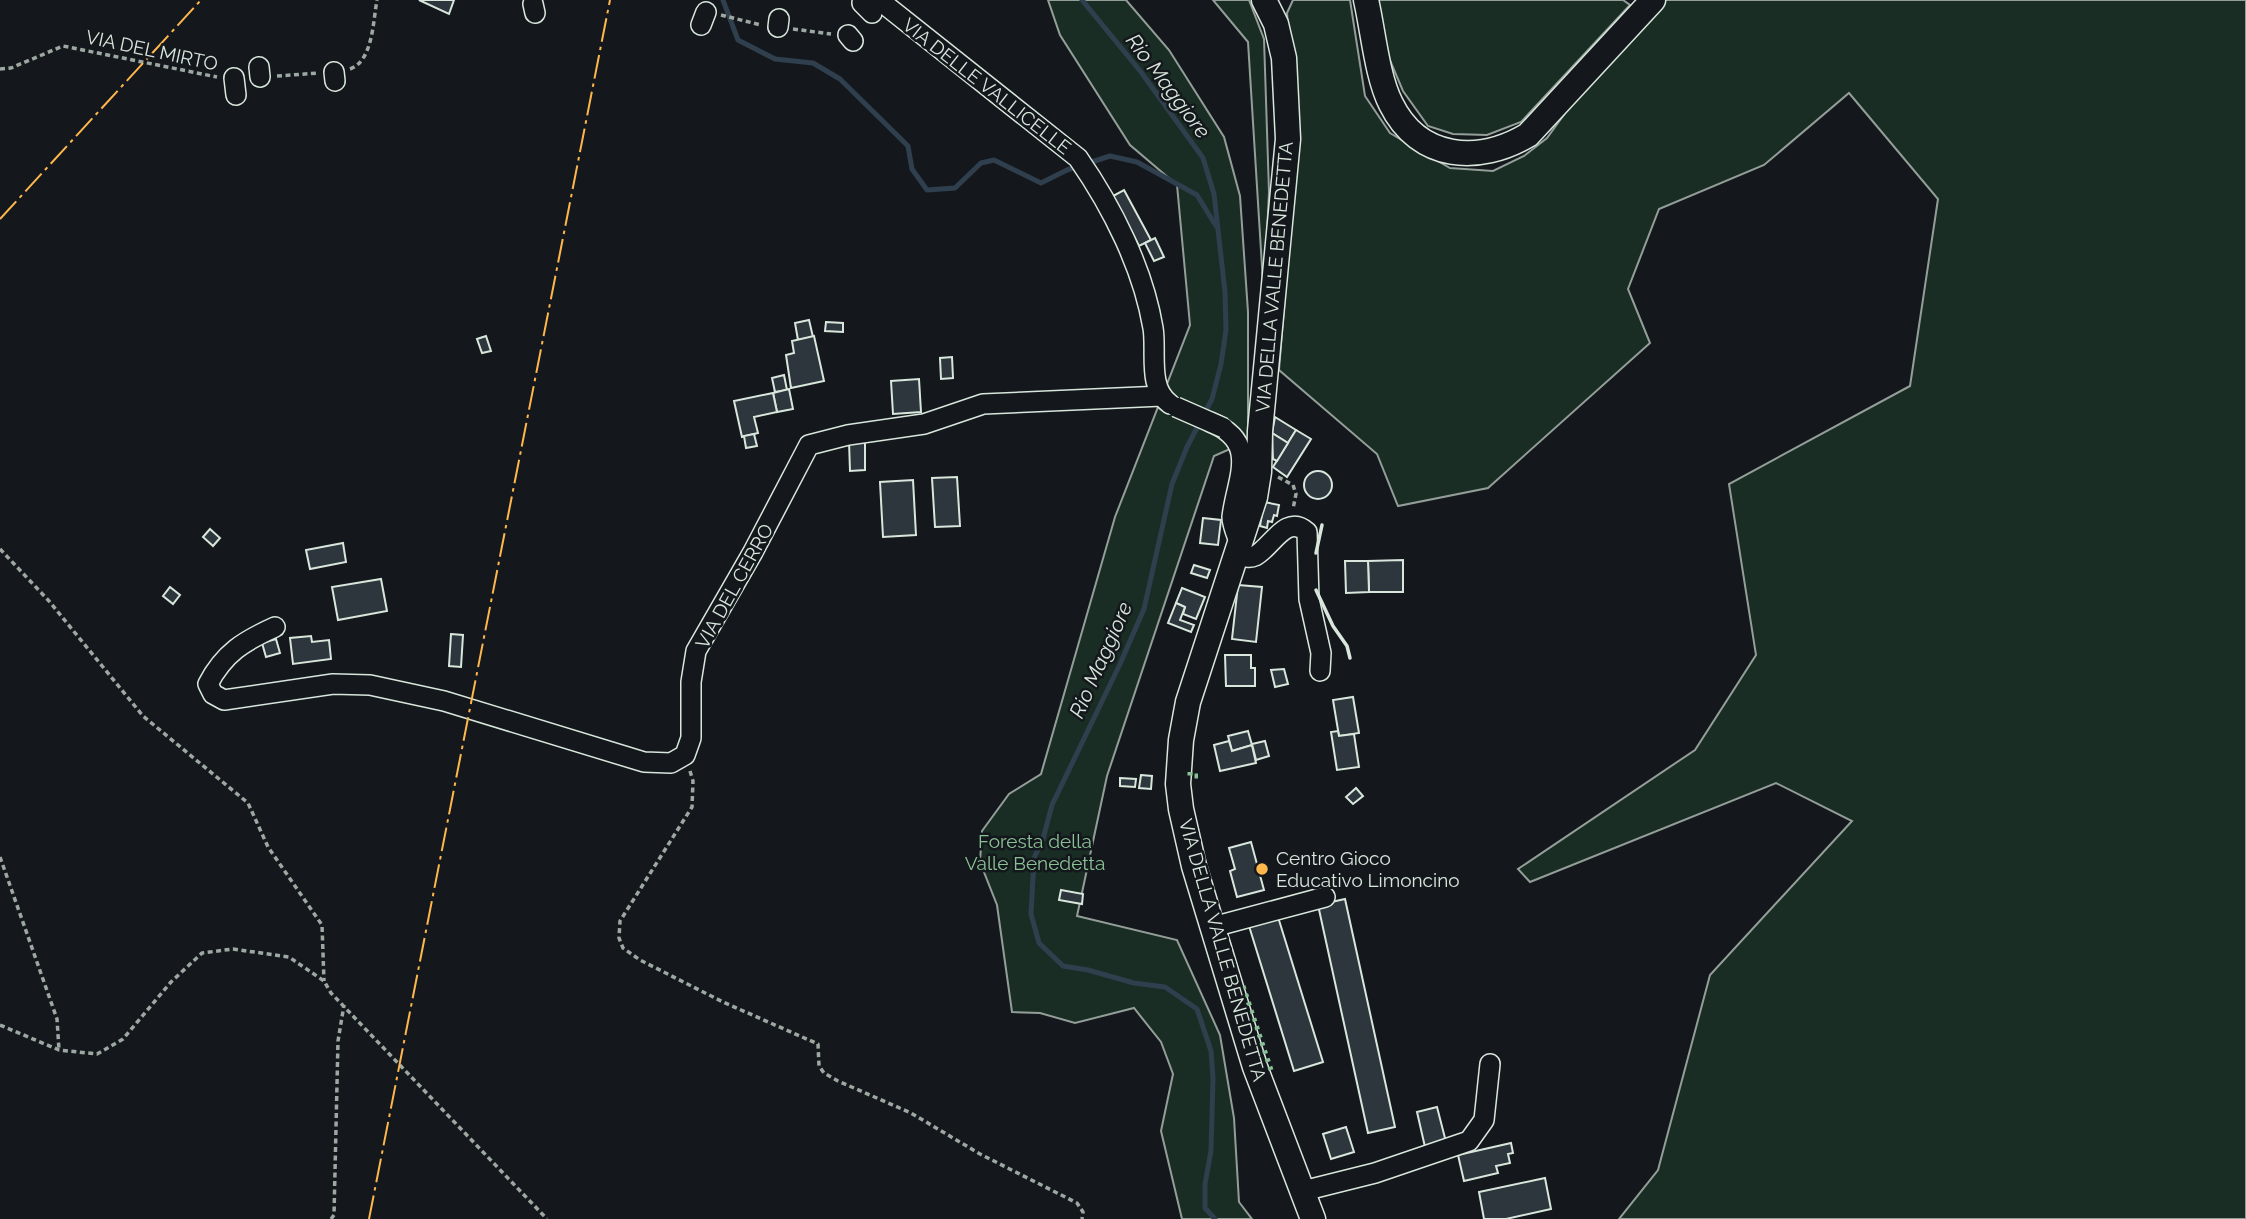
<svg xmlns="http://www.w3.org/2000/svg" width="2246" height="1219" font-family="Raleway,sans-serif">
<rect width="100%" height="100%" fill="#14181c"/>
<g fill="#1a2d24" stroke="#939e99" stroke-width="2">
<polygon points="1048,0 1126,0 1169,50 1224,137 1240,196 1248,312 1248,441 1214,456 1107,776 1077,916 1177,940 1220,1035 1234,1118 1239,1202 1252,1219 1182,1219 1161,1131 1173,1074 1161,1042 1134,1008 1075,1023 1040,1013 1012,1012 997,905 980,862 982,831 1009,794 1041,774 1115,517 1190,325 1177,185 1130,145 1060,35"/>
<polygon points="1213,0 1249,0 1264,39 1269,192 1264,299 1248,42"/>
<polygon points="1293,0 1350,0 1365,96 1390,133 1450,168 1493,171 1524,156 1547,138 1571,105 1662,0 2246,0 2246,1219 1619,1219 1658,1170 1710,975 1852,821 1776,783 1530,882 1518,869 1695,750 1756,655 1729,484 1910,386 1938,199 1849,93 1764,165 1659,209 1628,289 1650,343 1488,488 1398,506 1377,454 1279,370 1286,283 1295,120 1287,13"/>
<polygon points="1377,0 1623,0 1630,5 1521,122 1487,135 1453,134 1428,126 1403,91 1386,51"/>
</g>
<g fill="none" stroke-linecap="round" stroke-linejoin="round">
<g stroke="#2f3f4d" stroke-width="5">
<polyline points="723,0 738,40 775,59 813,63 840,79 908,146 912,169 927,190 955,188 981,163 994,160 1041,183 1067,170 1110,156 1137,162 1197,195 1216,226"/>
<polyline points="1082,0 1141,72 1203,158 1214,194 1225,292 1226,330 1221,364 1212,399 1187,447 1172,484 1144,609 1120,664 1052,805 1043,839 1034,858 1031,914 1039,943 1063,966 1088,970 1134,983 1165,987 1197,1009 1211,1051 1213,1078 1211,1151 1205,1184 1205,1208 1215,1219"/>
</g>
</g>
<g fill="#2c363c" stroke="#d8e6dc" stroke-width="2">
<polygon points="419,0 454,0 449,14"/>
<polygon points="1124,190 1151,240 1139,246 1113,196"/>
<polygon points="1155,238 1164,257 1154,261 1145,243"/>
<polygon points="809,320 813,337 798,340 795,323"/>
<polygon points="826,322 843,323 843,332 825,331"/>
<polygon points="486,336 491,351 482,353 477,339"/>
<polygon points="814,336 824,381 791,388 786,355 794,353 792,341"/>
<polygon points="952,357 953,378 941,379 940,358"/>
<polygon points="784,375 787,390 775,392 772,378"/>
<polygon points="919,379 921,412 893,414 891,381"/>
<polygon points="789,389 793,409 777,412 773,393"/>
<polygon points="773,393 777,412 754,417 758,433 742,437 734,401"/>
<polygon points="1275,417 1296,430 1288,443 1272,433"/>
<polygon points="1296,430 1311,439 1287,477 1273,467"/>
<polygon points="1272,433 1288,443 1277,461 1273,459"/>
<polygon points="754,434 757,446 746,448 744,436"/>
<polygon points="849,441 865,441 865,470 850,471"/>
<circle cx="1318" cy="485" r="14"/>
<polygon points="957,477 960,526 935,527 932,478"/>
<polygon points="913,480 916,535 883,537 880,482"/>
<polygon points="1264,502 1279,505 1277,516 1274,515 1272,522 1268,521 1267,528 1260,526"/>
<polygon points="1203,518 1221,520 1218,545 1200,543"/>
<polygon points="210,529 220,538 213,546 203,537"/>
<polygon points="343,543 346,562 310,569 306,550"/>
<polygon points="1403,560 1403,592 1369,592 1368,561"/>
<polygon points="1345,561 1368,561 1369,592 1346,593"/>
<polygon points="1194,565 1210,570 1207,578 1191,573"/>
<polygon points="381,579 387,611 338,620 332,587"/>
<polygon points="1238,585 1262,587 1256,642 1232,639"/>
<polygon points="170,587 180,595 173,604 163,596"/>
<polygon points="1182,588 1205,597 1196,619 1183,614 1185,607 1176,603"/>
<polygon points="1176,603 1185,607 1180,620 1194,625 1191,632 1168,623"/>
<polygon points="451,634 463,635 461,667 449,666"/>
<polygon points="311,636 312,642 329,640 331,659 293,664 290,638"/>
<polygon points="276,639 280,653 266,657 262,643"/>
<polygon points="1225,655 1251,655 1251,668 1255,668 1255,686 1226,686"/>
<polygon points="1284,669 1288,684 1275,687 1271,670"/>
<polygon points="1353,697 1359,733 1339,736 1333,700"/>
<polygon points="1248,731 1252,745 1232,751 1228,736"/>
<polygon points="1338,731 1339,736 1354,734 1359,767 1337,770 1331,732"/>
<polygon points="1229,741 1232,751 1252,745 1256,763 1220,771 1214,745"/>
<polygon points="1265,741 1269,756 1256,760 1252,744"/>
<polygon points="1141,775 1152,776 1151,789 1139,788"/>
<polygon points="1120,778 1136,779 1135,787 1120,786"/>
<polygon points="1356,788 1363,796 1353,804 1346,797"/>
<polygon points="1251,842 1264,890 1237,897 1230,871 1235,869 1229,848"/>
<polygon points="1061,890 1083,894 1082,904 1059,900"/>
<polygon points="1345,899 1395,1127 1368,1133 1318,905"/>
<polygon points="1278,917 1323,1062 1294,1071 1249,926"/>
<polygon points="1437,1107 1446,1142 1425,1147 1417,1112"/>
<polygon points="1346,1127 1354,1152 1331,1159 1323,1134"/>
<polygon points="1511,1143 1513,1153 1508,1154 1510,1163 1496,1166 1498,1173 1464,1181 1458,1155"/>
<polygon points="1545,1178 1551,1209 1506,1219 1484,1219 1479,1192"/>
</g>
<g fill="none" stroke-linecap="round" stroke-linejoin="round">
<g stroke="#d8e6dc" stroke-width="22">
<g id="minor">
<path d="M879 0 1078 158C1112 207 1143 268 1153 328 1157 351 1147 388 1170 404"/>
<polyline points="862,3 872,13"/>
<polyline points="533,4 535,13"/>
<polyline points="701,25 706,12"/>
<polyline points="778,27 779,19"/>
<polyline points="848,35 853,41"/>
<polyline points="259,67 260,77"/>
<polyline points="334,72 335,81"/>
<polyline points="234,78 236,95"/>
<path d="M1210 422C1261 442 1236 480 1232 517 1232 525 1237 536 1240 544"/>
<path d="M1237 555C1243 556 1249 559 1255 556 1272 547 1286 513 1307 532L1309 599 1321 653 1320 671"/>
<path d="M275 627C244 641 224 653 208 684L213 694 224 700 333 684 370 685 444 701 644 762 671 763 685 755 691 738V682L696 651 753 552 809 445 848 435 924 424 983 404 1162 396"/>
<polyline points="1213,927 1325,897"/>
<polyline points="1303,1191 1375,1173 1469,1141 1484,1120 1490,1064"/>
</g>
</g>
<g stroke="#d8e6dc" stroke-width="27">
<g id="major">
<polyline points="1264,0 1276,24 1284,58 1288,139 1260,431 1259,472 1255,497 1188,702 1181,740 1178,784 1181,809 1194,866 1255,1067 1313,1219"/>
<path d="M1366 0C1373 30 1377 77 1391 104 1419 161 1479 164 1528 135L1653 0"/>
</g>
</g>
<g stroke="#9da8a2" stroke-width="3.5" stroke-dasharray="5 3.5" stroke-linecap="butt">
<polyline points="721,15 761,25"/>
<polyline points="793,29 831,34"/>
<polyline points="0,69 11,68 63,46 217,77"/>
<path d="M350 69C373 61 373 21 377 0"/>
<polyline points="277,76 319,73"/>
<polyline points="1278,477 1293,485 1296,494 1293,509"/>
<polyline points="0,549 49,601 143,716 248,803 268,847 322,925 324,981"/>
<polyline points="690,771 693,781 692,807 620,921 619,938 623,948 640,960 723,1002 818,1044 819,1066 824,1073 838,1081 911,1113 980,1154 1077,1203 1083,1212 1082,1219"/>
<polyline points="0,857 57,1019 59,1050"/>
<polyline points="0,1025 59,1050 97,1054 123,1039 171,982 202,953 233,949 289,957 324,981 331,993 547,1219"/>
<polyline points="331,1219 334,1215 338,1041 344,1005"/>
</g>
<use href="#minor" stroke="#14181c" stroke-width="19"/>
<use href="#major" stroke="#14181c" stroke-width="24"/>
<g stroke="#d8e6dc" stroke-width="22" stroke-linecap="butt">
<polyline id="minor-bridge" points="1176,407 1224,428"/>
</g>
<use href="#minor-bridge" stroke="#14181c" stroke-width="19"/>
<g stroke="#8ac095" stroke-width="5" stroke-dasharray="3.5 5" stroke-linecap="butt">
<polyline points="1190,772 1190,776 1199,776"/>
<polyline points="1243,986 1272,1073"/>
</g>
<g stroke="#d8e6dc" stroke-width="3.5">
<polyline points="1316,553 1322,525"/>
<polyline points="1316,590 1333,626 1347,646 1350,658"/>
</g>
<g stroke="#ffb74d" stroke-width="2" stroke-dasharray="24 5 3.5 5" stroke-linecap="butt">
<polyline points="0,219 201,0"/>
<polyline points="369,1219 610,0"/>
</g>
</g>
<circle fill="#ffb74d" stroke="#14181c" stroke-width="2.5" cx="1262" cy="869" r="7"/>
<g text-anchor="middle" stroke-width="5" stroke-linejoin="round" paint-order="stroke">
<g font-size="19" fill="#d8e6dc" stroke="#14181c">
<text transform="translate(152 50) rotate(12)" y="7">VIA DEL MIRTO</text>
<text transform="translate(987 86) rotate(38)" y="7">VIA DELLE VALLICELLE</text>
<text transform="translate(1274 277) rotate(-85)" y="7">VIA DELLA VALLE BENEDETTA</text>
<text transform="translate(734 586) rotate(-61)" y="7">VIA DEL CERRO</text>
<text transform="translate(1223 950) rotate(74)" y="7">VIA DELLA VALLE BENEDETTA</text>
</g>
<g font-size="19" fill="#8ac095" stroke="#14181c">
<text x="1035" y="848">Foresta della<tspan x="1035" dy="22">Valle Benedetta</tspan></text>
</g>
<g font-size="19" fill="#d8e6dc" stroke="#14181c" text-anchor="start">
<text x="1276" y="865">Centro Gioco<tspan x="1276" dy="22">Educativo Limoncino</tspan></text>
</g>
<g font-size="21" font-style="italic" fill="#d8e6dc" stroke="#14181c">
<text transform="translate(1168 86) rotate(53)" y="7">Rio Maggiore</text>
<text transform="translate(1101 660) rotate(-66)" y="7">Rio Maggiore</text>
</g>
</g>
</svg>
